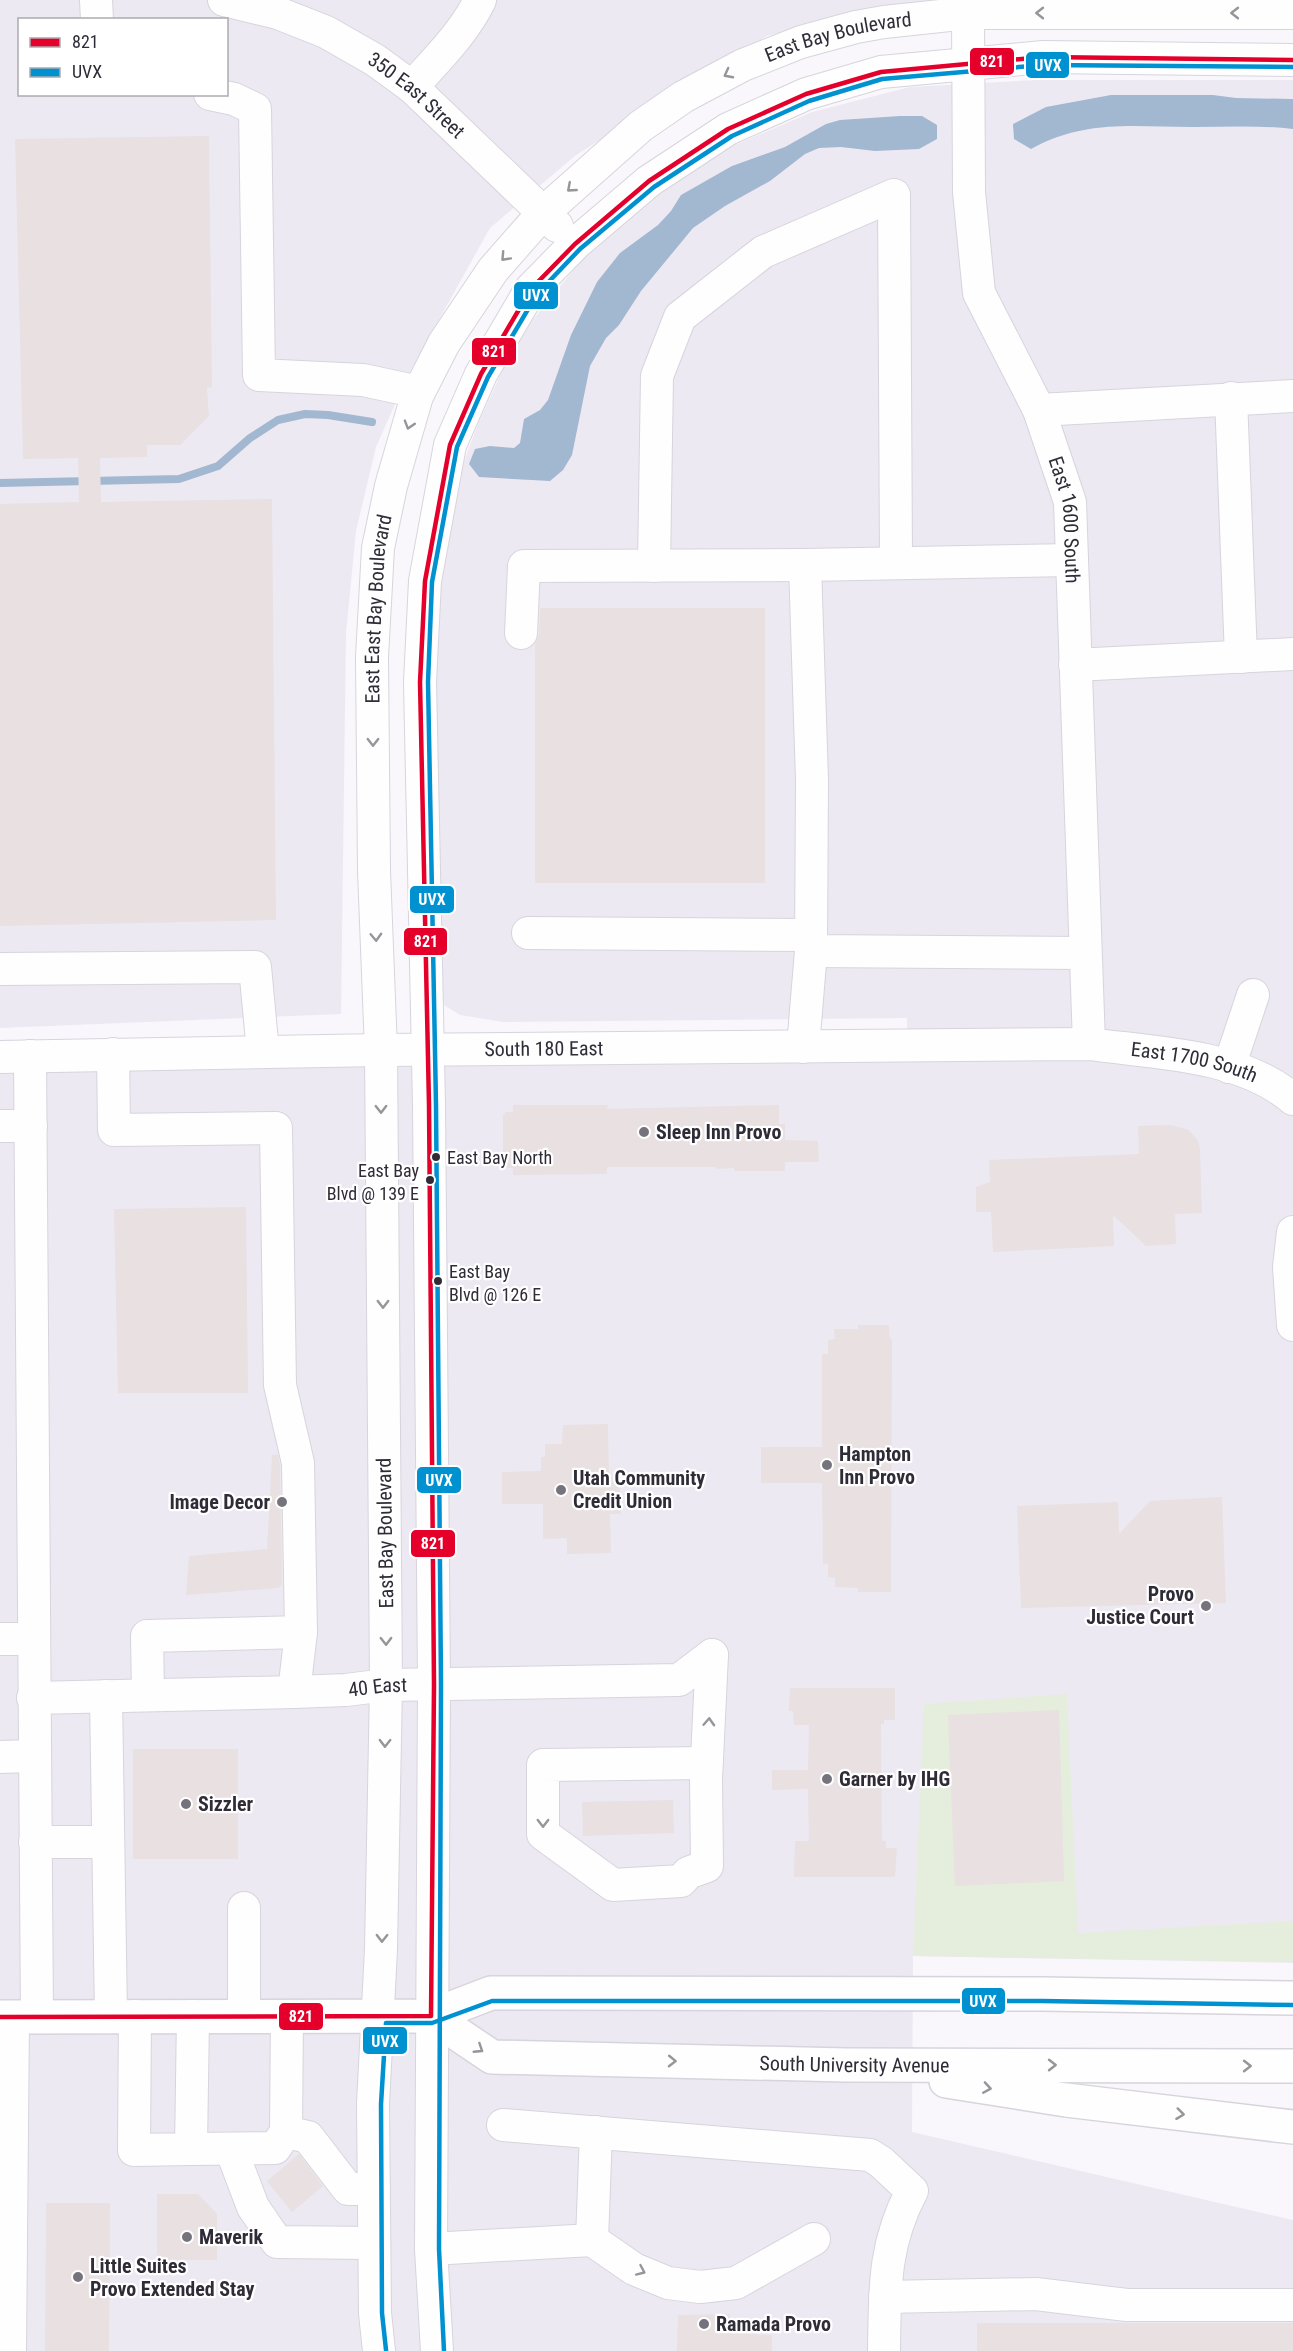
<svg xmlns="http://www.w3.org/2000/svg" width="1293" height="2351" font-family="'Roboto Condensed',sans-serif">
<rect width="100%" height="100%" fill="#f9f7fb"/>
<g fill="#ede9f3" fill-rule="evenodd">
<path d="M0 0H1024L893 4 767 36 576 155 490 228 407 377 376 447 356 531 346 633 341 1014 0 1028ZM20 20H226V94H20Z"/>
<polygon points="1036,80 1293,80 1293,1963 913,1956 912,2132 1293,2220 1293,2351 0,2351 0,1056 907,1046 907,1018 503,1022 460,1015 442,1004 429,599 444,515 479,421 517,339 603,234 672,180 728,148 812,112 910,87"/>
</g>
<polygon fill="#e5eddc" points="1067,1694 1078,1933 1293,1921 1293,1962 913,1956 924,1704"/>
<g fill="#a2b7d0">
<path d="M1111 95H1213L1236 98 1293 99V129C1260 125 1226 127 1192 127 1133 127 1086 119 1031 149L1014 139 1013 124 1046 107Z"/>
<polygon points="900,116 922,116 937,125 937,139 919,149 875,151 841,147 819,148 805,154 770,181 725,206 693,228 641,291 619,325 606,338 590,366 572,455 563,470 550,481 479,477 469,464 475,449 490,446 514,448 520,443 524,419 540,410 548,400 571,335 597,282 620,253 658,225 671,211 681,195 732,166 785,147 826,124 840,120"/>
</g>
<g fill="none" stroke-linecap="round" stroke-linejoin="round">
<polyline stroke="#a2b7d0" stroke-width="8" points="0,483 179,479 218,466 250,438 278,420 305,414 328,415 372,422"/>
</g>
<g fill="#e8e0e1">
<polygon points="209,136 212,387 207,388 209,416 180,445 147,445 147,457 100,458 101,502 272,499 276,920 0,926 0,504 79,502 78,458 23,459 15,139"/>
<polygon points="540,608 765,608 765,883 535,883 535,644 539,634"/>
<polygon points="513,1105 608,1105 607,1109 779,1105 779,1124 785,1124 785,1140 818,1141 819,1162 785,1162 785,1171 734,1171 734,1168 716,1169 716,1167 607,1167 607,1174 513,1175 513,1168 503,1168 503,1114 505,1114 505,1112 513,1112"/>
<polygon points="1171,1125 1189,1130 1198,1141 1200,1149 1202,1213 1175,1214 1176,1244 1146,1246 1113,1215 1114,1246 993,1252 991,1212 976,1212 976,1187 990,1182 989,1160 1139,1154 1138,1126"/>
<polygon points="246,1207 248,1393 118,1393 114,1209"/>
<polygon points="858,1325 889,1325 890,1339 892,1339 891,1592 858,1592 858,1588 835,1587 835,1578 828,1577 828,1564 823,1564 822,1483 761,1483 761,1447 822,1447 822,1354 828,1354 828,1340 835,1339 834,1329 858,1329"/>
<polygon points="608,1424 609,1477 620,1477 621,1514 610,1514 611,1553 567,1554 567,1538 543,1539 543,1504 502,1504 502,1472 541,1471 541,1457 545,1457 545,1444 562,1444 563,1425"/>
<polygon points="272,1455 278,1455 280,1465 282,1584 279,1588 186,1595 189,1556 267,1549"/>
<polygon points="1222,1497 1226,1603 1021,1608 1017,1506 1118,1502 1119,1534 1150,1501"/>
<polygon points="790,1688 895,1688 895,1720 884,1720 884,1724 881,1724 882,1841 886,1841 886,1848 897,1848 895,1877 794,1877 795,1841 809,1841 808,1789 772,1790 772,1770 808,1770 809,1725 794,1725 793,1711 789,1711"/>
<polygon points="1059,1710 1064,1881 955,1886 948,1715"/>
<rect x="133" y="1749" width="105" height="110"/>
<polygon points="673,1800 674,1833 583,1836 582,1802"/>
<polygon points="299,2154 323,2186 292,2212 267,2181"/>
<polygon points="157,2194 198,2194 217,2214 217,2260 157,2260"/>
<polygon points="46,2203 110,2203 109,2351 45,2351"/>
<polygon points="730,2314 729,2333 772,2335 772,2351 677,2351 678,2315"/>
<rect x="977" y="2323" width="316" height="28"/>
</g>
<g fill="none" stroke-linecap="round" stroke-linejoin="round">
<g stroke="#d7d4dc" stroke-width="34">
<g id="minor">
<polyline points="96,0 97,20"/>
<path id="s1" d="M224 0 278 13 326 32 375 60 412 87 557 226"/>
<path id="s2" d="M968 13 969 192 979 293 1039 410 1070 502 1089 1044"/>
<path d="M412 87C436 60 464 33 480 0"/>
<polyline points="210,94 234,99 255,109 259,375 363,380 419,392"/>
<polyline points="1231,398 1241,657"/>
<polyline points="1039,410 1293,396"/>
<polyline points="1072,560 805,565 812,780 811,951 1085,953"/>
<polyline points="654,566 657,376 680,317 763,252 894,195 896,563"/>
<polyline points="521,633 524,566 805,565"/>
<polyline points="1075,665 1293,654"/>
<polyline points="528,933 811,935"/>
<polyline points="0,969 255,967 263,1052"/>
<polyline points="803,1047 811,951"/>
<polyline points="113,1054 114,1130 276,1128 280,1385 298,1463 301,1632 147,1636 148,1695"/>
<polyline points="30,1056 37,2017"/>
<path id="s3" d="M0 1057 381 1050 1089 1044C1155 1053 1240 1054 1293 1099"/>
<polyline points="1229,1067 1253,995"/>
<polyline points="0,1126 31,1126"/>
<polyline points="1293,1232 1289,1267 1293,1325"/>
<polyline points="0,1639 33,1639"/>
<polyline points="294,1692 301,1632"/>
<polyline points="106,1696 111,2016"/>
<path id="s4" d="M33 1698 294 1692 346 1690 386 1685 679 1680 712 1655"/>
<polyline points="0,1757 34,1756"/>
<polyline points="707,1763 543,1765 543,1834 613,1885 681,1881 688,1873 707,1866 706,1779 712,1655"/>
<polyline points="35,1842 108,1842"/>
<polyline points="244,1908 244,2015"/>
<polyline points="135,2016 134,2150 191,2149 193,2016"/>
<path d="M503 2125 870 2155 881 2162 912 2191C883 2245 885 2291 884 2351"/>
<polyline points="286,2132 308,2137 348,2189 374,2189"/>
<polyline points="191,2149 275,2148 286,2132 287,2016"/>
<polyline points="231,2149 253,2207 277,2242 374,2243"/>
<polyline points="592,2240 596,2132"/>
<polyline points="431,2249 592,2240 634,2269 668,2283 700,2287 736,2283 814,2239"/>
<polyline points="885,2297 1036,2294 1127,2305 1293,2305"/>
<polyline points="10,2351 13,2017"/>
<path id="s5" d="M379 2351 375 2313 373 2104 381 1949 386 1685 381 1050 374 871 372 657 378 548 391 486 417 396 444 343 493 270 543 213 641 126 683 97 743 65 801 42 856 27 884 22 968 13H1293"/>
<polyline points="437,2351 431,2249 434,1685 429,1105 420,682 425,581 450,445 481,374 531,289 575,244 649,181 728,129 806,94 881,72 1043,57 1293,60"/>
</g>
</g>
<g stroke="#d7d4dc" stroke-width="36">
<g id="highway">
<path id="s6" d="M431 2016 492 2057 846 2065 1293 2066"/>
<polyline points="0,2017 431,2016 491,1993 1042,1994 1293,1998"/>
<polyline points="946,2081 1066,2100 1293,2127"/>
</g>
</g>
<use href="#minor" stroke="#fefefe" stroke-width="32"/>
<use href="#highway" stroke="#fefefe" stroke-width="33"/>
<g stroke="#fff" stroke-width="9">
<polyline id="bus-1" points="0,2017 431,2016 434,1685 429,1105 420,682 425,581 450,445 481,374 531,289 575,244 649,181 728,129 806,94 881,72 1043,57 1293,60"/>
</g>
<g stroke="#fff" stroke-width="9">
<g id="bus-2">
<polyline points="386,2350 382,2313 381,2104 386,2023 432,2023 492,2001 1042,2001 1293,2005"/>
<polyline points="444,2351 439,2249 441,1685 436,1105 428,682 432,582 457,447 488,377 537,294 580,249 654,187 732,136 809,101 882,79 1043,65 1293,67"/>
</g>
</g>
<use href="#bus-1" stroke="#e4002b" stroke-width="4.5"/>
<use href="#bus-2" stroke="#0091d0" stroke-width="4.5"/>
</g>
<defs><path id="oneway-chevron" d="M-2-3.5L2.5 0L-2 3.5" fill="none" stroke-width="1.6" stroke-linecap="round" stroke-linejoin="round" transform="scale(1.5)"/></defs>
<g stroke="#96959a">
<use href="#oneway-chevron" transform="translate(1040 13) rotate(180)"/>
<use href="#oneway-chevron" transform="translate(1235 13) rotate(180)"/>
<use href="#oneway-chevron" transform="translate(728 74) rotate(152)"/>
<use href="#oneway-chevron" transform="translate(571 188) rotate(139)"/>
<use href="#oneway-chevron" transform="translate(505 257) rotate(133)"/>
<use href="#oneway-chevron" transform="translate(409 425) rotate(107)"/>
<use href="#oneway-chevron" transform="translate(373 742) rotate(90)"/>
<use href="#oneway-chevron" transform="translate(376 937) rotate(88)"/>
<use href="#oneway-chevron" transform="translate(381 1109) rotate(89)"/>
<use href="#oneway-chevron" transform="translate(383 1304) rotate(90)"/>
<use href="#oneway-chevron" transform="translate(386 1641) rotate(89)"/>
<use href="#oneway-chevron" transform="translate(709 1722) rotate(-87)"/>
<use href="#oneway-chevron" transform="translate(385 1743) rotate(91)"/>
<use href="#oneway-chevron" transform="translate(543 1823) rotate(90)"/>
<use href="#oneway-chevron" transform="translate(382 1938) rotate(91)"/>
<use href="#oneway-chevron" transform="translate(479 2049) rotate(33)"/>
<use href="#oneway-chevron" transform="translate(672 2061) rotate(1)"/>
<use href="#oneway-chevron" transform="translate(1052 2065)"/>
<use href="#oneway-chevron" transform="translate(1247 2066)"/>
<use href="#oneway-chevron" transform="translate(987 2088) rotate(9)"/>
<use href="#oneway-chevron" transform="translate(1180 2114) rotate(7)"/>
<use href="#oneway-chevron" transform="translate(641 2271) rotate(24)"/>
</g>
<g fill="#76737c" stroke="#fff" stroke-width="2">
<circle cx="644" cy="1132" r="6"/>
<circle cx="827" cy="1465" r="6"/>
<circle cx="561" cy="1490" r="6"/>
<circle cx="282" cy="1502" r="6"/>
<circle cx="1206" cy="1606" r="6"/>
<circle cx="827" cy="1779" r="6"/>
<circle cx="186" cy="1804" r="6"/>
<circle cx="187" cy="2237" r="6"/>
<circle cx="78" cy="2277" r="6"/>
<circle cx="704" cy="2324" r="6"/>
</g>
<g fill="#2f2c37" stroke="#fff" stroke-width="2">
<circle cx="436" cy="1157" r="5"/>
<circle cx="430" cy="1180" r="5"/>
<circle cx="438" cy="1281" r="5"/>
</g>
<g text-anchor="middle" stroke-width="4.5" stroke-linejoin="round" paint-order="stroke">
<g font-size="18" fill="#2f2c37" stroke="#fff" text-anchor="start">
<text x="447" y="1164">East Bay North</text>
<text x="419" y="1177" text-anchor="end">East Bay<tspan x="419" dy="23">Blvd @ 139 E</tspan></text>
<text x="449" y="1278">East Bay<tspan x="449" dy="23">Blvd @ 126 E</tspan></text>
</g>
<g font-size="20" fill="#2f2c37" stroke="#fff">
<text dy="7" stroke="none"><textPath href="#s5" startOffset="2534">East Bay Boulevard</textPath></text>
<text dy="7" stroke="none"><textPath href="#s1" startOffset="218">350 East Street</textPath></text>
<text dy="7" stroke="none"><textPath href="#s2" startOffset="526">East 1600 South</textPath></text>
<text dy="7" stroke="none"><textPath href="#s5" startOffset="1743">East East Bay Boulevard</textPath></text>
<text dy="7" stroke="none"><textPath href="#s3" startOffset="544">South 180 East</textPath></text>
<text dy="7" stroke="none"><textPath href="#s3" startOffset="1196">East 1700 South</textPath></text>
<text transform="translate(385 1533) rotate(-91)" y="7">East Bay Boulevard</text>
<text dy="7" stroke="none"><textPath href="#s4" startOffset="345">40 East</textPath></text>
<text dy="7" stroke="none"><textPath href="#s6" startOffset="436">South University Avenue</textPath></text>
</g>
<g font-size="20" font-weight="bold" fill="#2f2c37" stroke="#fff" text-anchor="start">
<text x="656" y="1139">Sleep Inn Provo</text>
<text x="839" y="1461">Hampton<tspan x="839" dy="23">Inn Provo</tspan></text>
<text x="573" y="1485">Utah Community<tspan x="573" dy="23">Credit Union</tspan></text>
<text x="270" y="1509" text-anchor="end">Image Decor</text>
<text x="1194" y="1601" text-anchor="end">Provo<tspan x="1194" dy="23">Justice Court</tspan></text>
<text x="839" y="1786">Garner by IHG</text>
<text x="198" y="1811">Sizzler</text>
<text x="199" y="2244">Maverik</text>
<text x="90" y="2273">Little Suites<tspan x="90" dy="23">Provo Extended Stay</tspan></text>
<text x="716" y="2331">Ramada Provo</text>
</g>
</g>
<g stroke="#fff" stroke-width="2">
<rect x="969" y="47" width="46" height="29" rx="6" fill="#e4002b"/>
<rect x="1025" y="51" width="45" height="28" rx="6" fill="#0091d0"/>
<rect x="513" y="281" width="46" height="29" rx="6" fill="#0091d0"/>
<rect x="471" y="337" width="46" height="29" rx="6" fill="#e4002b"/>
<rect x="409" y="885" width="46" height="29" rx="6" fill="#0091d0"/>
<rect x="403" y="927" width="45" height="29" rx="6" fill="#e4002b"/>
<rect x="416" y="1466" width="46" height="28" rx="6" fill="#0091d0"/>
<rect x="410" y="1529" width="46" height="29" rx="6" fill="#e4002b"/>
<rect x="961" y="1987" width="45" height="28" rx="6" fill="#0091d0"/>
<rect x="278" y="2002" width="46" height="29" rx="6" fill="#e4002b"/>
<rect x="362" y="2026" width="46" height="29" rx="6" fill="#0091d0"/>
</g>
<g font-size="16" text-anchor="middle" font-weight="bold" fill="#fff">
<text x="992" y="67">821</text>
<text x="1048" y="71">UVX</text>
<text x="536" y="301">UVX</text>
<text x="494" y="357">821</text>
<text x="432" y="905">UVX</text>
<text x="426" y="947">821</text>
<text x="439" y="1486">UVX</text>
<text x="433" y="1549">821</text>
<text x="983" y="2007">UVX</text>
<text x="301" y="2022">821</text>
<text x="385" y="2047">UVX</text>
</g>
<rect x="18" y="18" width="210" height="78" fill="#ffffff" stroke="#acabaf" stroke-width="1.5"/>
<rect x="30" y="38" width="30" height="9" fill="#e4002b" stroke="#acabaf" stroke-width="1.5"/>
<text x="72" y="48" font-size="18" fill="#2f2c37">821</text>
<rect x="30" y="68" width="30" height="9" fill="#0091d0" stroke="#acabaf" stroke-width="1.5"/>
<text x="72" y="78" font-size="18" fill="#2f2c37">UVX</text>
</svg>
